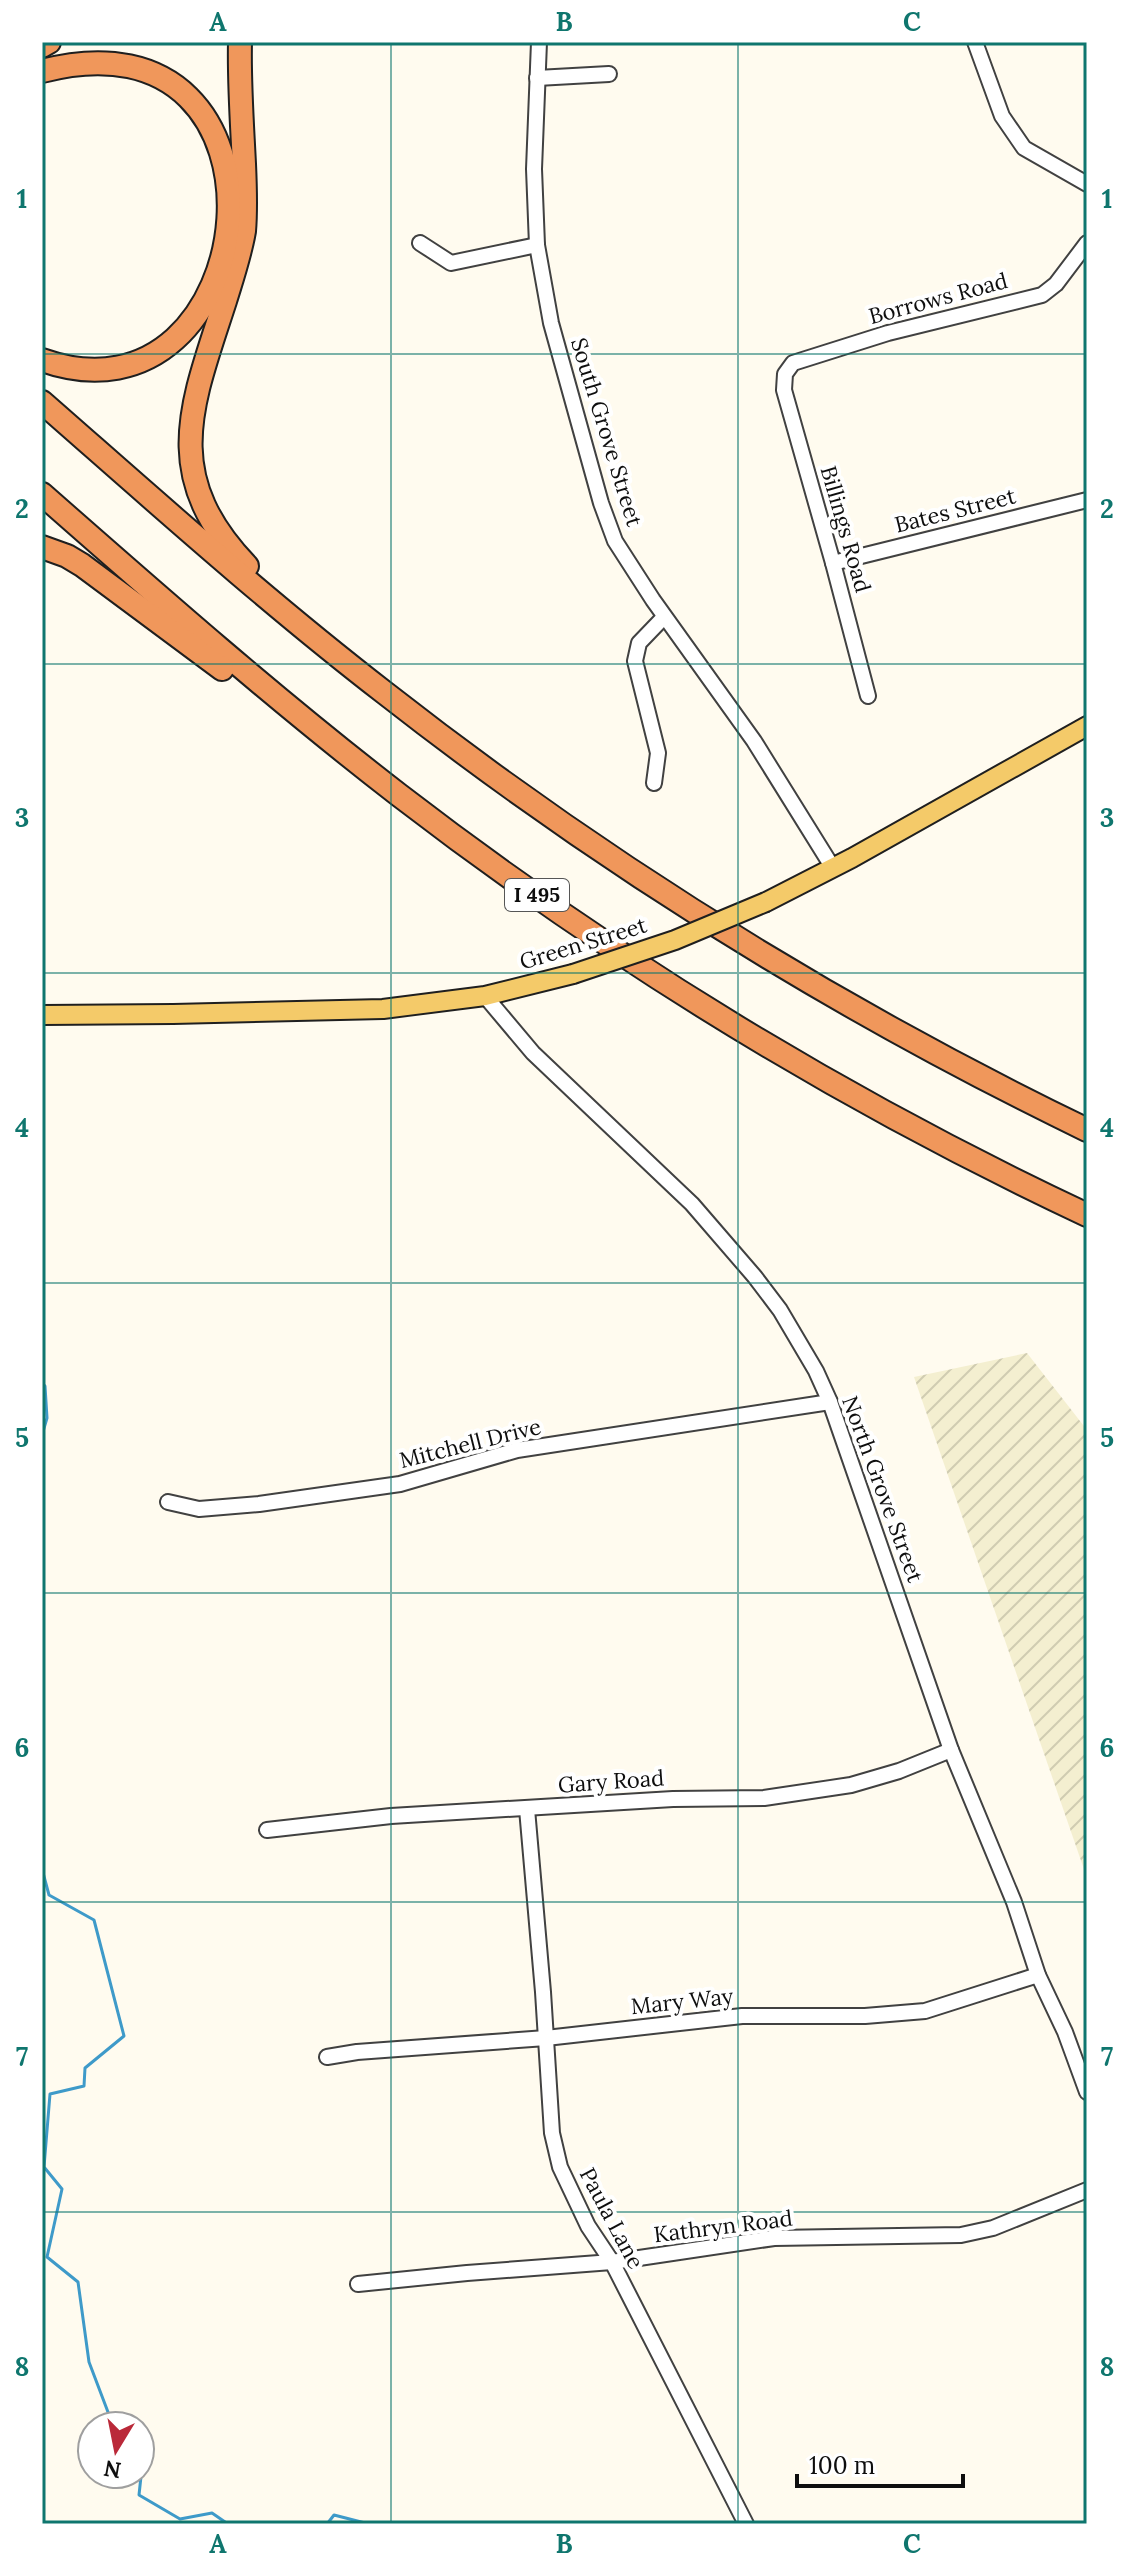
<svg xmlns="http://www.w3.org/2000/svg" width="1129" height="2566" font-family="Lora,serif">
<defs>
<pattern id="farmland-furrows" width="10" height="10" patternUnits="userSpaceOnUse" patternTransform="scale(2)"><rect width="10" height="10" fill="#f4efd0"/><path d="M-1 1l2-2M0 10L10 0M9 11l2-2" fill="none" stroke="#d0ccb1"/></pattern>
</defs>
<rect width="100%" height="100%" fill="#fffbef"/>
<polygon fill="url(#farmland-furrows)" points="1027,1353 1087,1430 1087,1878 914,1377"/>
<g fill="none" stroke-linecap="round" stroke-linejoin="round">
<g stroke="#3e9ac9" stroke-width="3">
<polyline points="42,1033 42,1034"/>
<polyline points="42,1383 45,1386 47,1418 42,1435"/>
<polyline points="42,1869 49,1895 94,1920 124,2036 85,2068 84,2086 50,2094 44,2167 62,2189 47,2257 78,2282 89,2362 111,2420 134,2426"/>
<polyline points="140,2465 142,2467 139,2495 180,2519 212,2513 228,2524"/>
<polyline points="327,2524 334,2515 369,2524"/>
</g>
<g stroke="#414141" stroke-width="18">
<g id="minor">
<polyline points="539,42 534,169 537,245 551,323 601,503 615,541 653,600 754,741 833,868"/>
<polyline points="975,42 1002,116 1024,148 1087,184"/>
<polyline points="537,78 609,74"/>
<polyline points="420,243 451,263 537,245"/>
<polyline points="833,563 1087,500"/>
<polyline points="868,696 833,563 784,390 785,374 793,363 888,333 1042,295 1056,284 1087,243"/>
<polyline points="654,783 658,753 635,661 639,643 664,617"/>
<polyline points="485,996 533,1053 692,1204 755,1277 780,1310 816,1371 830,1402 951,1750 1014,1902 1038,1975 1065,2032 1087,2092"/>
<polyline points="168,1502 199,1509 259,1504 400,1484 517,1450 830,1402"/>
<polyline points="527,1809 543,1992 552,2133 560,2167 588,2226 612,2262 746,2524"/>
<polyline points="267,1830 391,1816 673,1799 764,1798 851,1785 899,1771 951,1750"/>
<polyline points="327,2057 357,2052 546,2038 742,2016 865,2016 925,2011 1038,1975"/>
<polyline points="358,2284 467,2273 612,2262 774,2238 961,2235 993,2228 1087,2190"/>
</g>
</g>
<g stroke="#1f1f1f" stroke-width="22">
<g id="major">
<polyline points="766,902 852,858 1087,726"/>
<polyline points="42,1015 173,1014 383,1009 485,996 573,974"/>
</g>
</g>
<g stroke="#1f1f1f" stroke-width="26">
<g id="highway">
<path d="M240 42C239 82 242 123 244 164 245 186 246 208 244 231 240 255 232 278 225 301 191 406 160 475 247 566"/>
<polyline points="42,46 49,42"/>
<path d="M42 71C314 0 267 440 42 360"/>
<path d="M42 402C155 501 266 601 385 693 602 863 839 1010 1087 1130"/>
<path d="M42 494C159 597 276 700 399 795 612 959 844 1101 1087 1215"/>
<polyline points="42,547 67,556 82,565 222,669"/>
</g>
</g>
<use href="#minor" stroke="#fff" stroke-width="14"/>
<use href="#major" stroke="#f4ca69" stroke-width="18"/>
<use href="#highway" stroke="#f0975b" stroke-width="22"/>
<g stroke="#1f1f1f" stroke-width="22" stroke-linecap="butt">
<polyline id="major-bridge" points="573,974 675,940 766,902"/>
</g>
<use href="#major-bridge" stroke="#f4ca69" stroke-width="18"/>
</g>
<path fill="none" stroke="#0f766e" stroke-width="2" stroke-opacity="0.55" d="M391 42V2524M738 42V2524M42 354H1087M42 664H1087M42 973H1087M42 1283H1087M42 1593H1087M42 1902H1087M42 2212H1087"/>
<g text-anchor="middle" stroke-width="8" stroke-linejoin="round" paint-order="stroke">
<rect fill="#fff" stroke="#565656" stroke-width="2" x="505" y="879" width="64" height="32" rx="6"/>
<g font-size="20" font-weight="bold" fill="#0e0e0e">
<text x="537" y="902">I 495</text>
</g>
<g font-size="22" fill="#0e0e0e" stroke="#fff">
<text transform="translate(938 298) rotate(-15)" y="8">Borrows Road</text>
<text transform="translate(607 432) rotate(73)" y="8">South Grove Street</text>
<text transform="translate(955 510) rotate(-14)" y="8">Bates Street</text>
<text transform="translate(846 529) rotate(74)" y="8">Billings Road</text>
<text transform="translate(583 943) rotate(-17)" y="8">Green Street</text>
<text transform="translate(470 1443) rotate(-14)" y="8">Mitchell Drive</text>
<text transform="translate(883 1489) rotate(70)" y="8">North Grove Street</text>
<text transform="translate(611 1781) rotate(-4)" y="8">Gary Road</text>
<text transform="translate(682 2001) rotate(-6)" y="8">Mary Way</text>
<text transform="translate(612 2218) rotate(62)" y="8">Paula Lane</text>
<text transform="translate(723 2226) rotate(-7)" y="8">Kathryn Road</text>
</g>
</g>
<rect width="1129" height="2566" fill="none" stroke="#ffffff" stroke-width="88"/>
<g transform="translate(116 2450) rotate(190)"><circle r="38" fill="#ffffff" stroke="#9f9f9f" stroke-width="2"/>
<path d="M0-6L14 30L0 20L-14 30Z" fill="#ba2939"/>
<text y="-12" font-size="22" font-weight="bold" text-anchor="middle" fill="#0e0e0e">N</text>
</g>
<path d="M797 2474v12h166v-12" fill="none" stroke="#0e0e0e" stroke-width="4"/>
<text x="809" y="2474" font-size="24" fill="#0e0e0e" stroke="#ffffff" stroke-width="6" paint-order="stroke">100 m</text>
<rect x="44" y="44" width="1041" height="2478" fill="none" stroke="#0f766e" stroke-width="3"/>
<g font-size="26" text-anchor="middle" font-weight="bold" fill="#0f766e">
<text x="218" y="31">A</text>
<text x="564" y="31">B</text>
<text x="912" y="31">C</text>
<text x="22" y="208">1</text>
<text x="1107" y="208">1</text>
<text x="22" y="518">2</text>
<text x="1107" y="518">2</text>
<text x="22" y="827">3</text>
<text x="1107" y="827">3</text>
<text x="22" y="1137">4</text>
<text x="1107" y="1137">4</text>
<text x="22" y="1447">5</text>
<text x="1107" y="1447">5</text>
<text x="22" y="1757">6</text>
<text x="1107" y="1757">6</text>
<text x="22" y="2066">7</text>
<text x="1107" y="2066">7</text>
<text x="22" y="2376">8</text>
<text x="1107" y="2376">8</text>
<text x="218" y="2553">A</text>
<text x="564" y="2553">B</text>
<text x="912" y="2553">C</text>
</g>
</svg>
